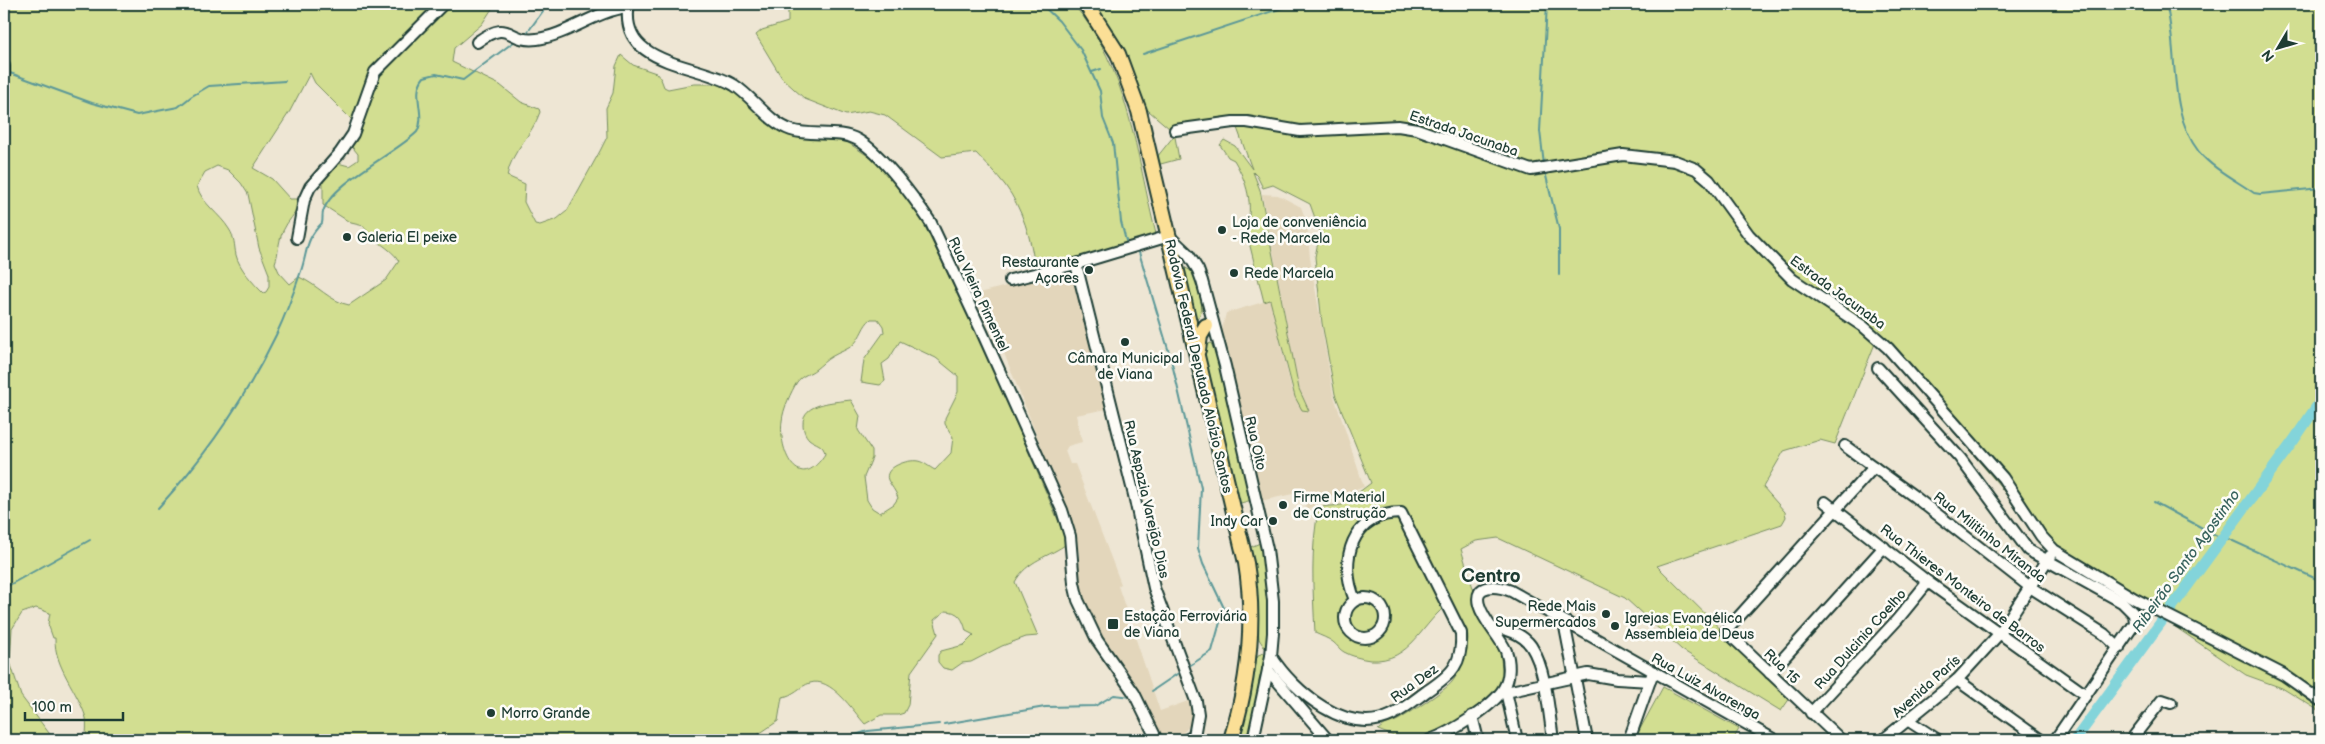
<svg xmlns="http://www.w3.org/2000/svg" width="2325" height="744" font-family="'Balsamiq Sans',sans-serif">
<rect width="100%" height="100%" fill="#eee6d4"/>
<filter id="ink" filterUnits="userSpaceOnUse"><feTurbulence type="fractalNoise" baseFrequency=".02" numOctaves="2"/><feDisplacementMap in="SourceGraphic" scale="10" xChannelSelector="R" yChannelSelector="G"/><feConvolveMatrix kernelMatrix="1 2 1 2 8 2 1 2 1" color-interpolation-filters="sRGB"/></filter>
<g filter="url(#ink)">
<g fill="#e3d6bb">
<polygon points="1262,194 1278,195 1301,207 1307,224 1310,258 1333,393 1364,487 1306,509 1302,492 1260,501 1221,334 1226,313 1270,300 1292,390 1308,411 1299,389"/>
<polygon points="1073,268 1107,409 1076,415 1082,442 1068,446 1065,451 1070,464 1075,464 1121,584 1118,586 1160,711 1191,700 1193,722 1183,733 1165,739 1099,637 1084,602 1078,580 1079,554 1074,529 980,293"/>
</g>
<g fill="#d2de91" stroke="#788e62" fill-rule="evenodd">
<path d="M4 4H495L482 24 454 48 452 62 500 85 521 102 539 109 540 112C532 136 511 151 507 176L525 184 524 202 535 224 540 225 557 219 567 211 600 151 607 137 606 108 613 93 616 66 621 55 633 65 656 73 661 79 664 87 668 89 694 84H727L792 134 847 142 880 164 917 210 984 349 1068 543C1049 557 1027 560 1015 582L1038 636 1026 637 1002 646 971 662 962 663 952 670 943 668 938 662V655L941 651 964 645 974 635 966 631C963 619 959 611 945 611L934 620 938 634 911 672 908 705 904 713 898 715H881L865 724C853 711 831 676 810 683 800 686 793 696 782 697L778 721 750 740H83L86 738C86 732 87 724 86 718 78 691 54 667 55 638H53L48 624 50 613 36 608 22 613 12 629 10 662 21 696 52 737 58 740H4ZM310 73 315 83 356 124 349 143 358 154V160L349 166 334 162 323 177V205L351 223 364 226C372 242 390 246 399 261L386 280 349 305C329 301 318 285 299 277L290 284 279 272 275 263C279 252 278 242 283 231 287 221 296 214 300 204L298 199H290L272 179 253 168 290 111ZM217 166 228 170 241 183 248 194 259 248 269 274V287L266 292 263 293C253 283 239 268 236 255 234 245 235 238 229 229 220 214 201 203 197 186L205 172ZM871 319H878L883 326 884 332 864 360 861 382 880 385 885 381 882 364 889 359 900 341 936 358 958 376V392L945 418V424L953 437 951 453 935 470C929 467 924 462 918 461 908 459 883 467 888 480 891 486 896 491 898 498L894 504 880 513 872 508 867 500 864 477 872 458V451L858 430 860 416 851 400C836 402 802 402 803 424 803 429 805 435 809 439 815 444 824 444 825 454 798 496 778 450 782 421 783 409 791 392 797 382 802 375 810 374 816 369 821 365 826 360 831 357 839 352 848 350 854 344 861 337 863 325 871 319Z"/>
<path d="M788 4H1073C1129 68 1136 155 1156 234L1073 261 1035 269C1032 240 1022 208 1005 185 996 173 985 163 976 153L942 157 885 115 869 111 846 115 805 99 782 78 756 35 762 30 788 22Z"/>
<path d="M1092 4H1107V6L1114 4H2321V712L2282 688 2246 675 2168 622 2080 574 2042 547 2000 486 1876 341 1835 444 1820 440 1784 451 1763 487 1785 512 1786 517 1782 524 1657 566 1790 698 1781 711 1682 650 1625 598 1498 538 1476 541 1461 549 1481 614 1500 647 1503 682C1488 699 1442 737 1420 740 1406 742 1391 735 1378 730 1385 723 1390 724 1398 720 1407 715 1447 689 1452 682 1470 659 1466 625 1451 602 1421 622 1412 663 1370 660 1362 659 1351 656 1344 652 1340 650 1337 645 1333 642 1328 638 1321 636 1315 633 1313 592 1310 548 1319 507L1342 505 1371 483 1335 394 1322 323 1315 257 1320 232 1310 204 1273 185 1263 188 1257 176 1253 172 1260 190 1299 389 1309 411 1302 410 1295 397 1270 300 1264 302 1246 230C1254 205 1247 182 1234 160L1228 157 1220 145 1224 140 1235 146 1252 169 1236 125 1176 134 1143 106Z"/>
<polygon points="1173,137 1175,137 1179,159 1157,165 1157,157"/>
<path d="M1181 266 1194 272C1199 290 1209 308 1194 323Z"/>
<polygon points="1211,343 1226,378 1252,500 1237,504 1202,346"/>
<polygon points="1260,543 1268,585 1269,649 1264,647 1259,639 1256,606 1246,549"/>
<polygon points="1264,653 1267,656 1252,740 1237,740 1256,659 1258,655"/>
<polygon points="1663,687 1739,729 1733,740 1634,740"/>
</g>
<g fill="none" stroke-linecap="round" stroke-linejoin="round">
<g stroke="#5b9898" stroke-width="2">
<polyline points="1041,4 1059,21 1081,50 1100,91 1103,118 1113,143 1121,222 1126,241 1130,244"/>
<path d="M2166 4C2179 51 2167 111 2199 152 2213 169 2237 181 2254 193L2260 194 2321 188"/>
<polyline points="527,33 548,4"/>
<polyline points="1143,54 1294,4"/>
<polyline points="1092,72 1101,69"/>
<polyline points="10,73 92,103 137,115 178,107 192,96 209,86 285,81"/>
<polyline points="1544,165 1540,131 1547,4"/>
<polyline points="1545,172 1559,229 1559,275"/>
<polyline points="1138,249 1171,359 1201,488 1198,548 1203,564 1224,608 1212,651 1189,666"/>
<polyline points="2154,502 2221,538"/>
<path d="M158 508C205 457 246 397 276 335 286 314 294 292 301 271 308 250 305 240 322 223 323 219 322 216 323 212 331 183 395 154 417 132 427 114 410 94 424 77L436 74 463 80 515 41"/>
<polyline points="2222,536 2321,581"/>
<polyline points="4,588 90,540"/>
<polyline points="1152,691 1180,672"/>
<polyline points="944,724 1045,707 1095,706 1114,695 1132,697"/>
<polyline points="839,740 868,731 939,724"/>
</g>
<polyline stroke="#83d4da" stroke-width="11" points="2075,740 2294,440 2321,400"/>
<g stroke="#1f3d34" stroke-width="14">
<g id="minor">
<path d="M629 4C617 66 698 63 734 85 754 98 768 122 791 130 811 137 839 129 858 140 882 154 915 199 931 223L982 332 1062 510 1070 536 1074 583 1078 600 1097 640 1134 693 1157 740"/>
<path d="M477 42C512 17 506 43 537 39 568 35 595 11 628 7"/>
<polyline points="4,66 4,74"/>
<polyline points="1175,130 1233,122 1247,122 1300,131 1398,126 1417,129 1531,170 1623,155 1675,161 1696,169 1709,180 1749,235 1792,279 1864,327 1888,348 2003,478 2041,536 2054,550 2135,599 2284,675 2321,701"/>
<polyline points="297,238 304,200 310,187 340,153 353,134 375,72 443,4"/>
<polyline points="1076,264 1134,495 1154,588 1196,701 1198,714 1194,736"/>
<polyline points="1010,280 1076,264 1169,236 1188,254 1198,270 1202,281 1225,366 1267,549 1273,601 1273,633 1271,656 1253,740"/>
<polyline points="1878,368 1960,458 2028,550 2122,602 2134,614 2135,623 2055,740"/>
<polyline points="1845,446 1915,497 2030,587 2104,634 2119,648"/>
<polyline points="1825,502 1928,582 2086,695"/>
<circle cx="1365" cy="618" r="20"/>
<polyline points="1564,622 1587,740"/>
<path d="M1493 628C1506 628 1523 634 1531 646 1546 669 1549 713 1553 740"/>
<path d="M1271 656C1294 692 1347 737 1392 715 1404 709 1416 699 1427 691 1452 674 1463 664 1461 633L1401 513C1352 513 1338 560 1355 600"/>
<polyline points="1268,670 1328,740"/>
<polyline points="1770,673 1884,547"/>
<polyline points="1957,680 2041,740"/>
<polyline points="1504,690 1507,696 1517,740"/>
<polyline points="1506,692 1588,674 1617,679 1650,681"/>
<polyline points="1811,713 1897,620 1928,582"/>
<polyline points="1472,716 1478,740"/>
<polyline points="1909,721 1938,740"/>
<polyline points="1186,740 1194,736 1200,740"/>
<path d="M1430 740C1450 733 1493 707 1504 688 1510 678 1510 662 1506 651 1499 635 1484 622 1479 605 1473 582 1498 586 1511 591L1775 740"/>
<polyline points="1629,740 1652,675"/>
<polyline points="1841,740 1726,631 1874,467"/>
<polyline points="1883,740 1957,680 1999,634 2050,556"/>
<polyline points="2131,740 2162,700 2171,703"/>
</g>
</g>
<g stroke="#1f3d34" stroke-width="18">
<g id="highway">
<path d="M1086 4 1118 54 1139 111 1246 563C1256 624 1249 681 1231 740"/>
<polyline points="1198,350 1200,336 1206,326"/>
</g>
</g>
<use href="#minor" stroke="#fdfcf7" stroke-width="10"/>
<use href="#highway" stroke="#fbdf96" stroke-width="14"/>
</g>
</g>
<g fill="#1f3d34" stroke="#fdfcf7" stroke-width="2">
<circle cx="1222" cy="230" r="5"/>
<circle cx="347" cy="237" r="5"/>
<circle cx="1089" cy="270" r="5"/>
<circle cx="1234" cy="273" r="5"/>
<circle cx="1125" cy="342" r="5"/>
<circle cx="1283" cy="505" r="5"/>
<circle cx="1273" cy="521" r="5"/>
<circle cx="1606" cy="614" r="5"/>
<rect x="1107" y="618" width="12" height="12" rx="2.5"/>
<circle cx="1615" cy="626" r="5"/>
<circle cx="491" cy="713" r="5"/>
</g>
<g text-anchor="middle" stroke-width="5" stroke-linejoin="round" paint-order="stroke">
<g font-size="14" fill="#1f3d34" stroke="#fdfcf7">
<text transform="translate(1464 133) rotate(19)" y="5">Estrada Jacunaba</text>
<text transform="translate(1838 292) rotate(36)" y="5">Estrada Jacunaba</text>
<text transform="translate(979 294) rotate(65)" y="5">Rua Vieira Pimentel</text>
<text transform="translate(1199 366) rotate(77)" y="5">Rodovia Federal Deputado Aloízio Santos</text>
<text transform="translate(1256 443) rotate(77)" y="5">Rua Oito</text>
<text transform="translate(1147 499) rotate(77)" y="5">Rua Aspazia Varejão Dias</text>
<text transform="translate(1990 537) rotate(38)" y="5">Rua Militinho Miranda</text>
<text transform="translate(1963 588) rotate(37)" y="5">Rua Thieres Monteiro de Barros</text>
<text transform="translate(1860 639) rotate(-48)" y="5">Rua Dulcinio Coelho</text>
<text transform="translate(1782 666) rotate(44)" y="5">Rua 15</text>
<text transform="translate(1414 683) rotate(-36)" y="5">Rua Dez</text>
<text transform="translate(1706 686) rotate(29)" y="5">Rua Luiz Alvarenga</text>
<text transform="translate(1926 686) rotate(-42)" y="5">Avenida París</text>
</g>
<g font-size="14" fill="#1f3d34" stroke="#fdfcf7" text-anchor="start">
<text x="1232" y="227">Loja de conveniência<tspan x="1232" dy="16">- Rede Marcela</tspan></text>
<text x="357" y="242">Galeria El peixe</text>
<text x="1079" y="267" text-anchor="end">Restaurante<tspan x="1079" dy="16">Açores</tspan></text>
<text x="1244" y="278">Rede Marcela</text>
<text x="1125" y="363" text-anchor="middle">Câmara Municipal<tspan x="1125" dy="16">de Viana</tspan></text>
<text x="1293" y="502">Firme Material<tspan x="1293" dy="16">de Construção</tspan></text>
<text x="1263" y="526" text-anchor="end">Indy Car</text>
<text x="1596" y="611" text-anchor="end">Rede Mais<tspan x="1596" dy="16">Supermercados</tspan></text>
<text x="1124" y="621">Estação Ferroviária<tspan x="1124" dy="16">de Viana</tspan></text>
<text x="1625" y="623">Igrejas Evangélica<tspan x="1625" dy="16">Assembleia de Deus</tspan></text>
<text x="501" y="718">Morro Grande</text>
</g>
<g font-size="15" font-style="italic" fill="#38635e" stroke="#fdfcf7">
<text transform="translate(2186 561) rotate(-54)" y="5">Ribeirão Santo Agostinho</text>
</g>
<g font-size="19" font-weight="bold" fill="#1f3d34" stroke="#fdfcf7">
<text x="1491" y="582">Centro</text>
</g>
</g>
<rect width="2325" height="744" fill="none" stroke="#fdfcf7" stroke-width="20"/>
<rect x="10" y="10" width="2305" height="724" fill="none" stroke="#1f3d34" stroke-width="2" filter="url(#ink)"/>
<g transform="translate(2278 48) rotate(232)" stroke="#fdfcf7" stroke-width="4" paint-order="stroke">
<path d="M0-4L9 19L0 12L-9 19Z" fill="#1f3d34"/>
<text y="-8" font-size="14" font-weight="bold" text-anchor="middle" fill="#1f3d34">N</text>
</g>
<path d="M25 712v8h98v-8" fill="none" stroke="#1f3d34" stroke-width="2.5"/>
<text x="32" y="712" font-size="15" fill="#1f3d34" stroke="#fdfcf7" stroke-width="4" paint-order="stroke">100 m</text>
</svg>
